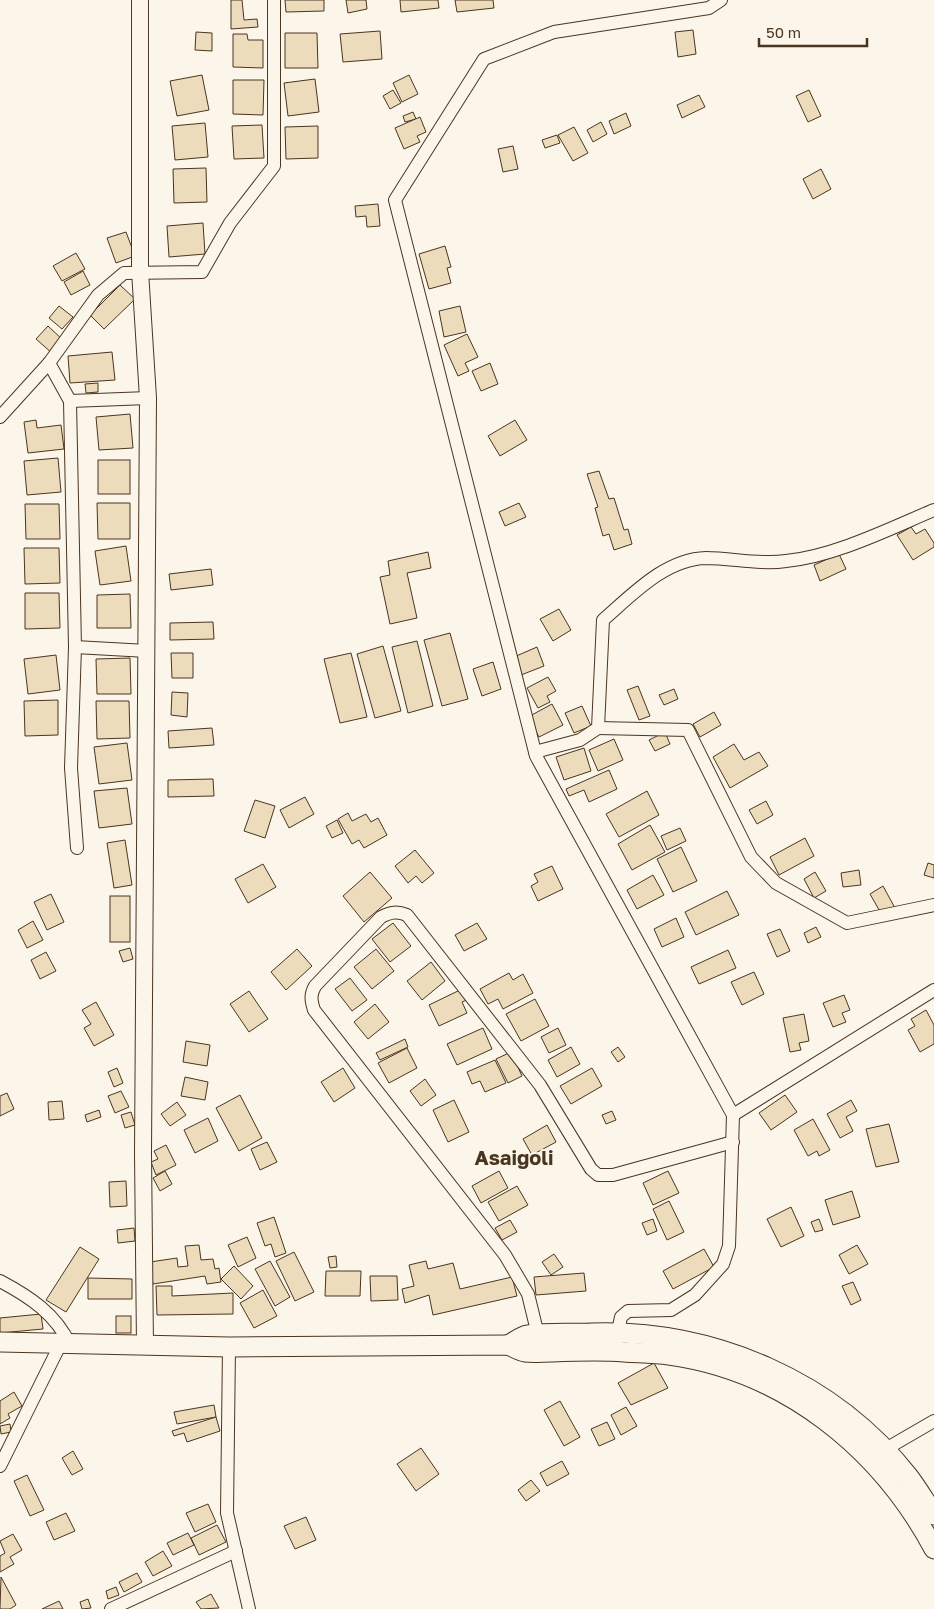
<svg xmlns="http://www.w3.org/2000/svg" width="934" height="1609" font-family="'Golos Text',sans-serif">
<rect width="100%" height="100%" fill="#fbf6e9"/>
<g fill="#ecdcbc" stroke="#4a3520">
<polygon points="231,0 242,0 244,20 257,19 258,27 231,29"/>
<polygon points="285,0 324,0 324,11 286,12"/>
<polygon points="346,0 366,0 367,9 348,13"/>
<polygon points="400,0 438,0 439,8 401,12"/>
<polygon points="455,0 493,0 494,8 457,12"/>
<polygon points="693,30 696,54 678,57 675,32"/>
<polygon points="380,31 382,59 343,62 340,34"/>
<polygon points="196,32 212,33 212,51 195,50"/>
<polygon points="285,33 317,33 318,68 285,68"/>
<polygon points="233,34 247,34 248,40 263,40 263,68 233,67"/>
<polygon points="202,75 209,110 177,116 170,81"/>
<polygon points="409,75 418,94 402,102 393,83"/>
<polygon points="315,79 319,112 288,116 284,83"/>
<polygon points="233,80 264,80 263,115 233,114"/>
<polygon points="393,90 401,103 390,109 383,96"/>
<polygon points="809,90 821,116 808,122 796,96"/>
<polygon points="699,95 705,107 682,118 677,105"/>
<polygon points="413,112 416,119 405,122 403,116"/>
<polygon points="626,113 631,126 614,134 609,121"/>
<polygon points="420,117 426,132 417,136 420,142 404,149 395,128"/>
<polygon points="601,122 607,134 593,142 587,130"/>
<polygon points="205,123 208,157 175,160 172,126"/>
<polygon points="262,125 264,158 234,159 232,126"/>
<polygon points="318,126 318,158 286,159 285,127"/>
<polygon points="574,127 588,153 573,161 558,135"/>
<polygon points="557,135 560,143 545,148 542,140"/>
<polygon points="513,146 518,169 503,172 498,149"/>
<polygon points="206,168 207,202 174,203 173,169"/>
<polygon points="821,169 831,189 813,199 803,179"/>
<polygon points="378,204 380,226 367,227 366,216 356,217 355,206"/>
<polygon points="203,223 205,254 169,257 167,226"/>
<polygon points="126,232 135,256 116,263 107,238"/>
<polygon points="445,246 451,267 447,268 451,283 429,289 419,254"/>
<polygon points="76,253 85,269 62,281 53,266"/>
<polygon points="83,271 90,285 71,295 64,282"/>
<polygon points="120,285 135,299 104,329 90,315"/>
<polygon points="59,306 73,317 62,329 49,318"/>
<polygon points="460,306 466,332 444,337 439,311"/>
<polygon points="48,326 64,341 53,354 36,339"/>
<polygon points="467,334 478,357 465,363 469,371 458,376 444,345"/>
<polygon points="112,352 115,380 70,383 68,356"/>
<polygon points="490,363 498,384 481,391 472,371"/>
<polygon points="98,383 98,392 86,393 85,384"/>
<polygon points="130,414 133,448 99,450 96,417"/>
<polygon points="36,420 37,428 61,425 64,449 28,453 24,422"/>
<polygon points="515,420 527,440 500,456 488,436"/>
<polygon points="58,458 61,492 27,495 24,461"/>
<rect x="98" y="460" width="32" height="34"/>
<polygon points="599,471 609,499 614,498 624,530 628,529 632,544 614,550 609,534 603,536 595,508 598,507 587,474"/>
<polygon points="97,503 130,503 130,539 98,539"/>
<polygon points="519,503 526,517 505,526 499,512"/>
<polygon points="25,504 59,504 60,539 26,539"/>
<polygon points="911,527 916,534 925,529 934,543 934,547 913,560 897,535"/>
<polygon points="126,546 131,581 100,585 95,551"/>
<polygon points="24,548 59,548 60,583 25,584"/>
<polygon points="428,552 431,568 407,573 417,618 390,624 380,577 390,575 388,561"/>
<polygon points="839,554 846,569 820,581 814,565"/>
<polygon points="211,569 213,585 171,590 169,574"/>
<polygon points="25,593 59,593 60,628 25,629"/>
<polygon points="130,594 131,628 97,628 97,595"/>
<polygon points="559,609 571,630 553,641 540,619"/>
<polygon points="213,622 214,639 170,640 170,623"/>
<polygon points="450,633 468,699 442,706 424,640"/>
<polygon points="417,641 433,706 408,713 392,647"/>
<polygon points="383,646 401,711 375,718 357,654"/>
<polygon points="537,647 544,666 521,675 514,657"/>
<polygon points="171,653 193,653 193,678 172,678"/>
<polygon points="351,653 367,717 340,723 324,659"/>
<polygon points="56,655 60,690 28,694 24,659"/>
<polygon points="130,658 131,694 97,694 96,659"/>
<polygon points="493,662 501,689 482,696 473,669"/>
<polygon points="548,677 556,691 547,696 550,702 538,708 527,688"/>
<polygon points="638,686 650,716 639,720 627,690"/>
<polygon points="674,689 678,699 664,705 659,695"/>
<polygon points="172,692 188,693 187,717 171,715"/>
<polygon points="58,700 58,735 25,736 24,701"/>
<polygon points="96,701 129,701 130,738 97,739"/>
<polygon points="552,704 563,725 539,737 528,717"/>
<polygon points="582,706 591,726 574,733 565,713"/>
<polygon points="714,712 721,725 700,737 693,724"/>
<polygon points="212,728 214,745 169,748 168,731"/>
<polygon points="665,732 670,744 655,751 649,740"/>
<polygon points="614,739 623,760 598,771 589,750"/>
<polygon points="127,743 132,780 99,784 94,747"/>
<polygon points="734,744 744,760 759,752 768,766 730,788 713,757"/>
<polygon points="584,748 591,771 564,780 556,757"/>
<polygon points="609,770 617,789 589,802 584,790 569,796 566,789"/>
<polygon points="213,779 214,796 168,797 168,780"/>
<polygon points="127,788 132,824 99,828 94,791"/>
<polygon points="647,791 659,815 619,837 606,814"/>
<polygon points="305,797 314,814 289,828 280,810"/>
<polygon points="255,800 275,806 265,838 244,831"/>
<polygon points="766,801 773,815 757,824 749,810"/>
<polygon points="348,813 352,821 366,814 371,822 378,818 387,835 364,848 359,840 352,844 338,819"/>
<polygon points="337,820 343,833 332,838 326,826"/>
<polygon points="650,825 665,852 632,870 618,844"/>
<polygon points="680,828 686,841 667,850 661,836"/>
<polygon points="805,838 814,856 779,875 770,857"/>
<polygon points="125,840 132,885 114,888 107,843"/>
<polygon points="681,847 697,881 673,892 657,859"/>
<polygon points="415,850 434,873 422,883 416,876 408,883 395,866"/>
<polygon points="928,863 934,865 934,878 924,875"/>
<polygon points="263,864 276,887 248,903 235,879"/>
<polygon points="552,866 563,889 538,901 531,886 538,882 534,874"/>
<polygon points="859,870 861,885 843,887 841,873"/>
<polygon points="370,872 392,898 364,922 343,896"/>
<polygon points="815,872 826,891 814,898 804,879"/>
<polygon points="653,875 664,895 637,909 627,890"/>
<polygon points="883,886 895,908 882,915 870,894"/>
<polygon points="727,891 739,915 696,935 685,912"/>
<polygon points="51,894 64,922 47,930 34,902"/>
<rect x="110" y="896" width="20" height="46"/>
<polygon points="676,918 684,937 662,947 654,929"/>
<polygon points="33,921 43,940 27,948 18,930"/>
<polygon points="393,923 411,946 390,962 372,939"/>
<polygon points="477,923 487,939 464,951 455,935"/>
<polygon points="816,927 821,937 808,943 804,933"/>
<polygon points="780,929 790,951 777,957 767,934"/>
<polygon points="130,948 133,959 123,962 119,951"/>
<polygon points="297,949 312,966 286,990 271,972"/>
<polygon points="376,949 394,971 372,989 354,967"/>
<polygon points="728,950 736,968 699,984 691,967"/>
<polygon points="46,952 56,971 40,979 31,960"/>
<polygon points="431,962 445,981 422,1000 407,981"/>
<polygon points="754,972 764,994 742,1005 731,982"/>
<polygon points="509,973 513,980 523,974 533,993 503,1009 498,999 488,1004 480,989"/>
<polygon points="350,978 367,1000 352,1011 335,989"/>
<polygon points="462,989 467,1000 462,1002 467,1013 439,1026 429,1005"/>
<polygon points="249,991 268,1019 249,1032 230,1004"/>
<polygon points="844,995 850,1010 842,1013 846,1022 833,1027 823,1003"/>
<polygon points="535,999 549,1026 521,1041 506,1014"/>
<polygon points="96,1002 114,1035 94,1046 84,1028 91,1024 82,1010"/>
<polygon points="375,1004 389,1022 368,1039 354,1022"/>
<polygon points="926,1010 934,1025 934,1044 920,1052 908,1030 915,1026 911,1019"/>
<polygon points="804,1014 809,1041 799,1043 801,1050 790,1052 783,1018"/>
<polygon points="483,1028 492,1049 457,1065 447,1044"/>
<polygon points="558,1028 566,1045 549,1053 541,1037"/>
<polygon points="405,1039 408,1047 380,1060 376,1053"/>
<polygon points="186,1041 210,1045 207,1066 183,1062"/>
<polygon points="571,1047 580,1064 557,1077 548,1060"/>
<polygon points="618,1047 625,1057 618,1062 611,1052"/>
<polygon points="407,1048 417,1068 389,1083 378,1063"/>
<polygon points="511,1052 522,1076 508,1083 496,1059"/>
<polygon points="495,1060 506,1083 485,1092 480,1081 472,1084 467,1072"/>
<polygon points="117,1068 123,1083 114,1087 108,1072"/>
<polygon points="343,1068 355,1088 334,1102 321,1082"/>
<polygon points="592,1068 602,1086 571,1104 560,1086"/>
<polygon points="185,1077 208,1082 205,1100 181,1096"/>
<polygon points="425,1079 436,1095 421,1106 410,1091"/>
<polygon points="121,1091 129,1107 115,1113 108,1096"/>
<polygon points="7,1093 14,1109 0,1116 0,1096"/>
<polygon points="240,1095 262,1138 239,1151 216,1108"/>
<polygon points="785,1095 797,1112 771,1130 759,1113"/>
<polygon points="454,1100 469,1132 448,1142 433,1110"/>
<polygon points="851,1100 857,1111 846,1117 853,1131 840,1138 827,1114"/>
<polygon points="62,1101 64,1119 49,1120 48,1102"/>
<polygon points="177,1102 186,1115 170,1126 161,1114"/>
<polygon points="99,1110 101,1117 87,1122 85,1115"/>
<polygon points="612,1111 616,1120 606,1124 602,1115"/>
<polygon points="131,1112 135,1125 125,1128 121,1115"/>
<polygon points="208,1118 218,1141 195,1153 184,1130"/>
<polygon points="813,1119 830,1150 819,1156 817,1151 808,1156 794,1130"/>
<polygon points="889,1124 899,1162 876,1167 866,1129"/>
<polygon points="547,1125 556,1142 532,1155 523,1139"/>
<polygon points="267,1142 277,1162 260,1170 251,1149"/>
<polygon points="166,1145 176,1165 156,1175 151,1162 158,1159 154,1151"/>
<polygon points="165,1171 172,1184 160,1191 153,1178"/>
<polygon points="499,1171 508,1188 481,1203 472,1186"/>
<polygon points="668,1171 679,1193 653,1205 643,1183"/>
<polygon points="126,1181 127,1206 110,1207 109,1182"/>
<polygon points="517,1186 528,1205 499,1221 488,1202"/>
<polygon points="852,1191 860,1217 833,1225 825,1200"/>
<polygon points="669,1201 684,1232 667,1240 653,1209"/>
<polygon points="791,1207 804,1236 781,1247 767,1219"/>
<polygon points="274,1217 286,1253 275,1257 271,1244 265,1246 257,1223"/>
<polygon points="653,1219 657,1231 647,1235 642,1223"/>
<polygon points="819,1219 823,1230 815,1232 811,1222"/>
<polygon points="510,1220 517,1232 502,1240 495,1228"/>
<polygon points="134,1228 135,1241 118,1243 117,1230"/>
<polygon points="247,1237 256,1258 238,1267 228,1245"/>
<polygon points="199,1245 201,1260 213,1259 215,1269 219,1268 221,1282 207,1284 205,1276 153,1284 150,1262 177,1258 178,1267 188,1266 185,1246"/>
<polygon points="857,1245 868,1264 849,1274 839,1255"/>
<polygon points="80,1247 99,1259 66,1312 46,1300"/>
<polygon points="704,1249 714,1267 673,1289 663,1271"/>
<polygon points="294,1252 314,1292 295,1301 276,1261"/>
<polygon points="554,1254 563,1267 551,1275 542,1262"/>
<polygon points="336,1256 337,1267 330,1268 328,1257"/>
<polygon points="270,1261 290,1297 275,1306 255,1269"/>
<polygon points="426,1261 428,1269 453,1263 460,1289 512,1277 517,1296 433,1315 429,1295 405,1303 402,1289 414,1286 409,1265"/>
<polygon points="234,1266 253,1286 241,1299 221,1279"/>
<polygon points="326,1271 361,1271 360,1296 325,1296"/>
<polygon points="584,1273 586,1291 536,1295 534,1277"/>
<polygon points="370,1276 397,1276 398,1300 371,1301"/>
<polygon points="88,1278 132,1279 132,1299 88,1299"/>
<polygon points="853,1282 861,1300 851,1305 842,1286"/>
<polygon points="156,1286 172,1286 172,1296 233,1293 233,1314 157,1315"/>
<polygon points="263,1290 277,1316 254,1328 240,1303"/>
<polygon points="41,1314 43,1329 0,1333 0,1318"/>
<rect x="116" y="1316" width="15" height="17"/>
<polygon points="654,1363 668,1388 631,1405 618,1383"/>
<polygon points="14,1392 22,1406 8,1414 10,1418 0,1424 0,1401"/>
<polygon points="560,1401 580,1437 564,1446 544,1410"/>
<polygon points="214,1405 216,1417 177,1424 174,1412"/>
<polygon points="626,1407 637,1426 621,1435 611,1415"/>
<polygon points="216,1417 220,1431 187,1442 184,1433 174,1436 172,1431"/>
<polygon points="607,1422 615,1439 599,1446 591,1429"/>
<polygon points="10,1424 11,1432 1,1434 0,1426"/>
<polygon points="421,1448 439,1474 416,1491 397,1464"/>
<polygon points="73,1451 83,1469 72,1475 62,1458"/>
<polygon points="562,1461 569,1474 547,1486 540,1473"/>
<polygon points="27,1475 44,1510 30,1516 14,1481"/>
<polygon points="531,1480 540,1491 526,1501 518,1490"/>
<polygon points="208,1504 216,1522 195,1532 186,1513"/>
<polygon points="66,1513 75,1531 54,1540 46,1522"/>
<polygon points="306,1517 316,1540 295,1549 284,1526"/>
<polygon points="217,1525 226,1542 199,1555 191,1538"/>
<polygon points="188,1533 194,1545 173,1555 167,1543"/>
<polygon points="13,1534 22,1550 10,1557 14,1564 0,1572 0,1556 5,1553 0,1541"/>
<polygon points="163,1551 172,1566 153,1576 145,1562"/>
<polygon points="137,1573 142,1582 124,1592 119,1582"/>
<polygon points="1,1577 16,1605 10,1609 0,1609"/>
<polygon points="116,1587 119,1595 108,1599 106,1591"/>
<polygon points="211,1594 219,1608 201,1609 196,1602"/>
<polygon points="88,1599 91,1608 82,1609 80,1602"/>
<polygon points="59,1601 63,1609 42,1609"/>
</g>
<g fill="none" stroke-linecap="round" stroke-linejoin="round">
<g stroke="#4a3520" stroke-width="14">
<g id="minor">
<polyline points="49,363 70,401 75,647 71,768 77,848"/>
<polyline points="70,401 148,398"/>
<polyline points="0,417 49,363 98,295 124,273 202,272 230,223 274,166 274,0"/>
<polyline points="75,647 147,651"/>
<polyline points="598,728 688,730 751,857 776,883 847,923 934,905"/>
<path d="M535 752 580 740 598 728 603 620C632 595 665 559 706 558 732 558 760 565 786 561 835 556 889 529 934 510"/>
<polyline points="733,1115 934,990"/>
<path d="M0 1281C30 1297 56 1314 70 1345"/>
<path d="M538 1335 528 1294 505 1255 314 1010C311 1000 310 995 315 986L381 917C391 912 397 911 407 915L540 1085 591 1169 598 1175H613L733 1142"/>
<polyline points="616,1341 621,1317 628,1311 671,1310 695,1295 723,1264 729,1246 733,1115 536,756 395,200 484,59 554,32 709,8 721,0"/>
<polyline points="229,1347 227,1513 249,1609"/>
<polyline points="884,1450 934,1421"/>
<polyline points="0,1466 60,1345"/>
<polyline points="111,1609 236,1551"/>
</g>
</g>
<g stroke="#4a3520" stroke-width="18">
<polyline id="tertiary" points="140,0 140,271 148,398 143,1153 145,1346"/>
</g>
<g stroke="#4a3520" stroke-width="21">
<g id="secondary">
<path d="M0 1342 229 1347 508 1345C513 1347 519 1351 525 1352 533 1353 543 1352 552 1352 576 1351 600 1350 624 1352 639 1353 654 1353 669 1355 785 1371 880 1448 934 1549"/>
<path d="M508 1345C514 1342 521 1336 528 1335 549 1332 571 1334 592 1333 713 1329 834 1381 909 1477 918 1489 926 1502 934 1515"/>
</g>
</g>
<use href="#minor" stroke="#fbf6e9" stroke-width="12"/>
<use href="#tertiary" stroke="#fbf6e9" stroke-width="16"/>
<use href="#secondary" stroke="#fbf6e9" stroke-width="19"/>
</g>
<g text-anchor="middle" stroke-width="4" stroke-linejoin="round" paint-order="stroke">
<g font-size="20" font-weight="bold" fill="#4a3520" stroke="#fbf6e9">
<text x="514" y="1165">Asaigoli</text>
</g>
</g>
<path d="M759 38v8h108v-8" fill="none" stroke="#4a3520" stroke-width="2.5"/>
<text x="766" y="38" font-size="15" fill="#4a3520" stroke="#fbf6e9" stroke-width="4" paint-order="stroke">50 m</text>
</svg>
